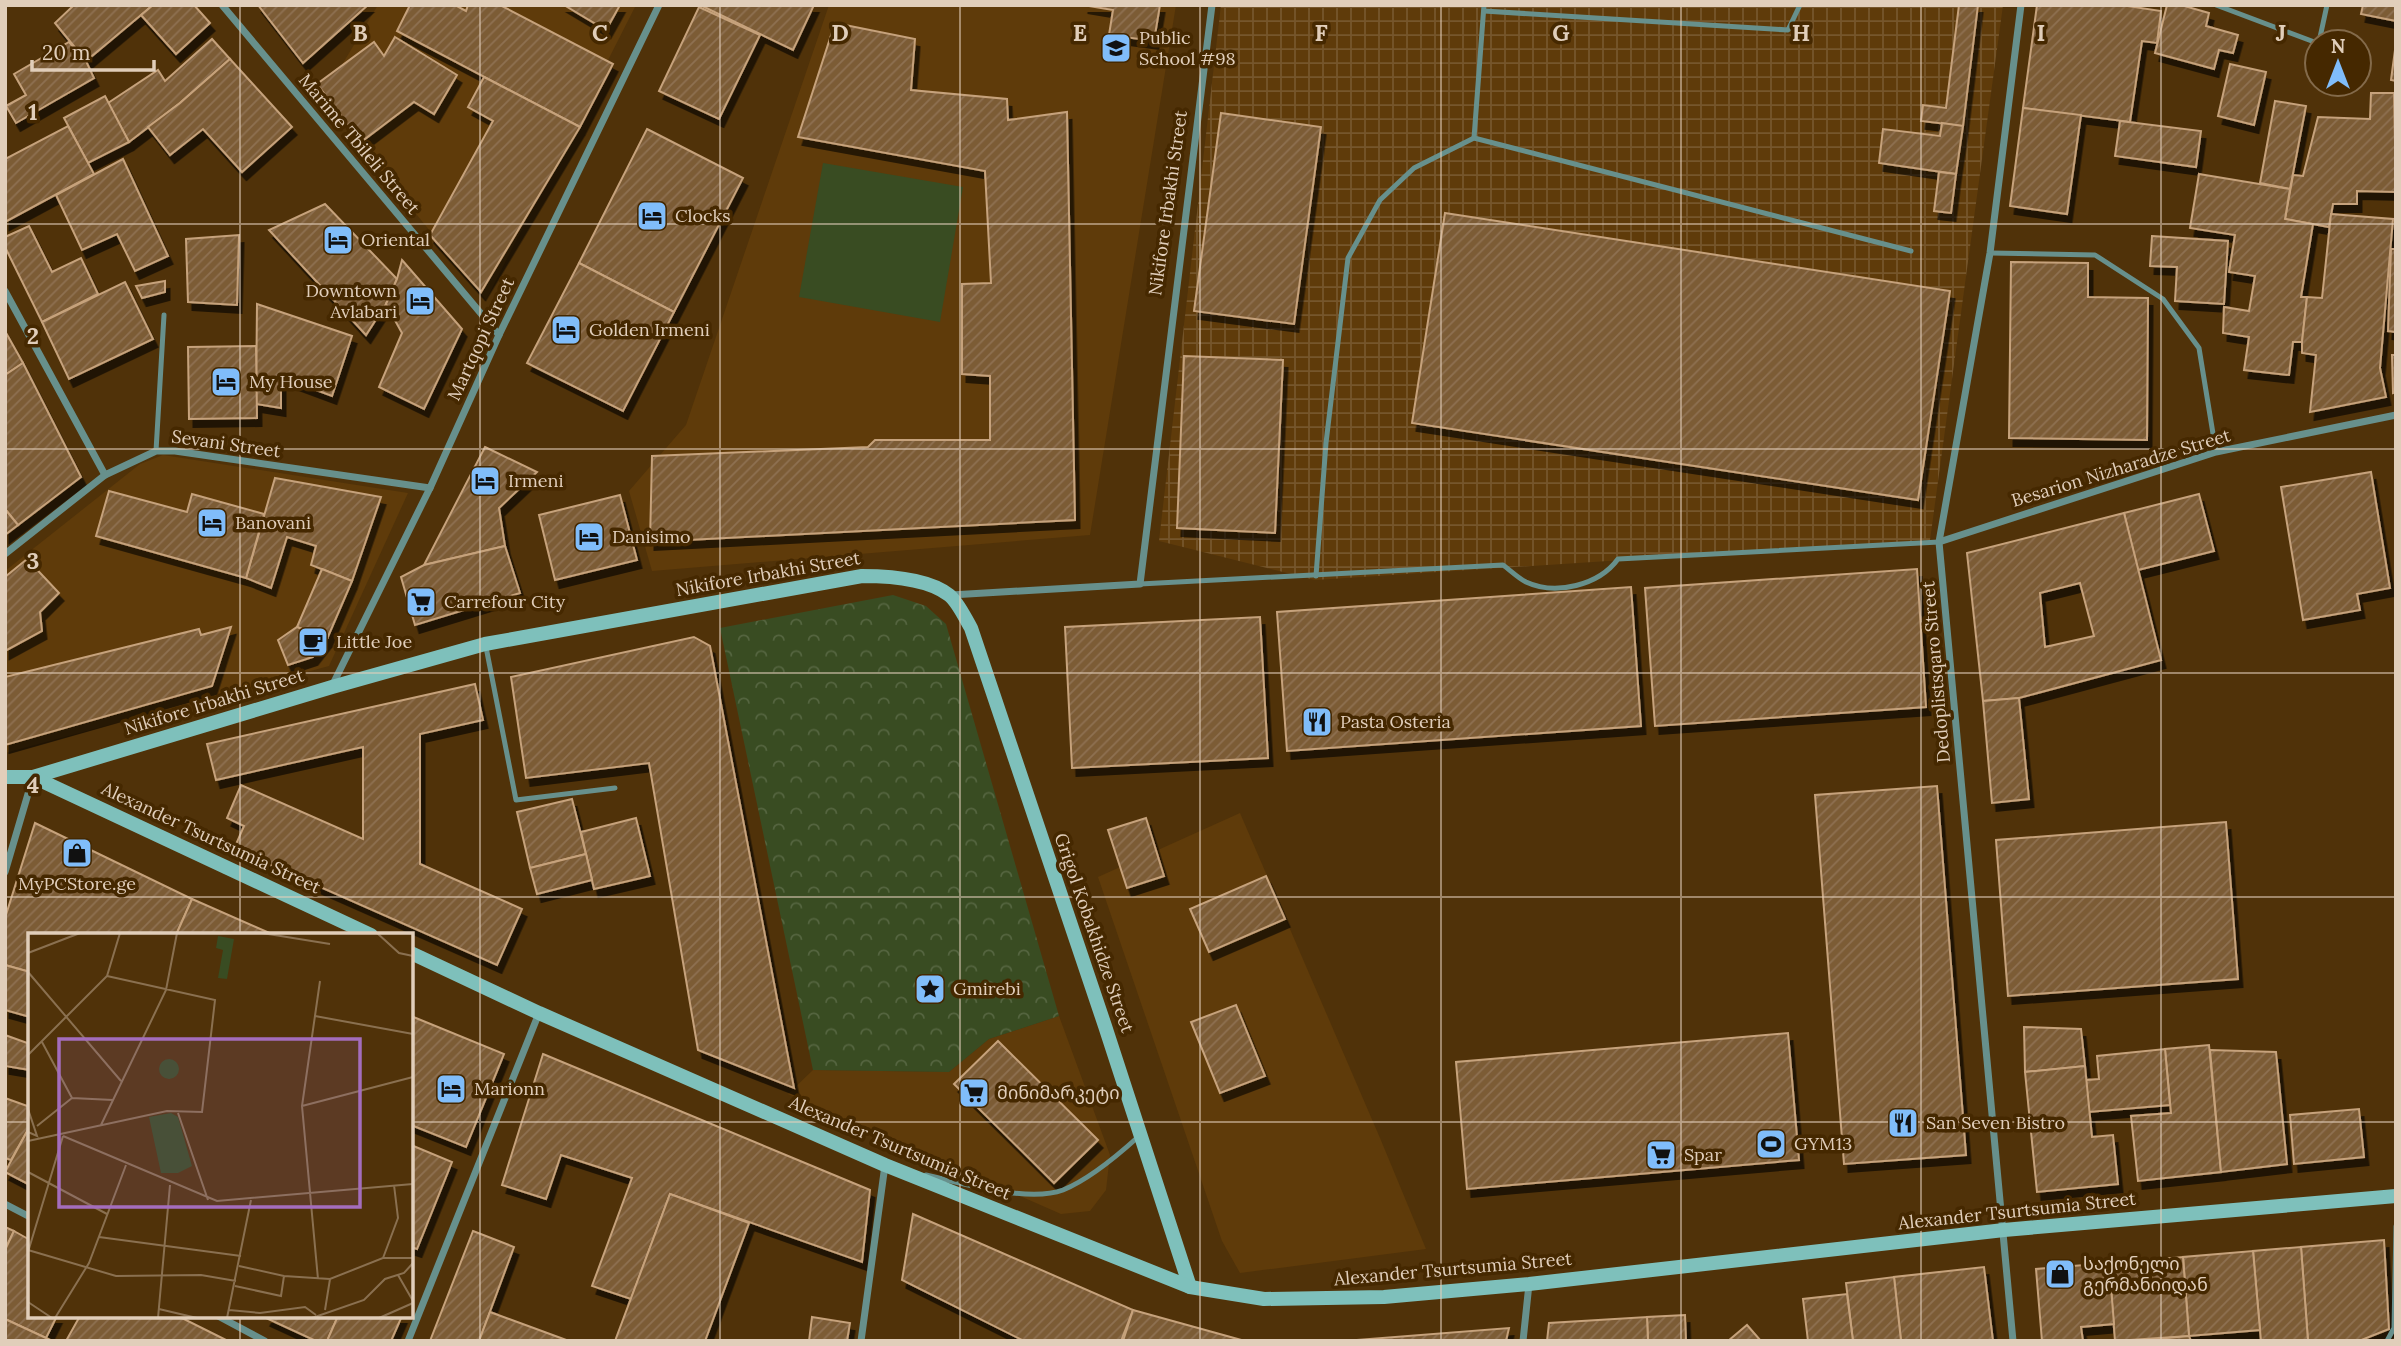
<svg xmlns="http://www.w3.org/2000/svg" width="2401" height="1346" font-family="Lora,'Noto Sans Georgian',serif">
<defs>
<pattern id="industrial-grid" width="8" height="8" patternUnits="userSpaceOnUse" patternTransform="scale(1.75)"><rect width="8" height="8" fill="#5f3b0a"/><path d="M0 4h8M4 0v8" fill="none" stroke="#76562c"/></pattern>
<pattern id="forest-crowns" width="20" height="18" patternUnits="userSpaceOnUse" patternTransform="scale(1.75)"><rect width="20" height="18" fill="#394c22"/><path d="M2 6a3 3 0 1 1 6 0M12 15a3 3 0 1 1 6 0" fill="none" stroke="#556540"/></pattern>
<pattern id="building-hatch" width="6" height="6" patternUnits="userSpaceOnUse" patternTransform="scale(1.75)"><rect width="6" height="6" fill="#7c5b36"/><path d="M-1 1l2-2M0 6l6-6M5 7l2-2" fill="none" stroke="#8e7151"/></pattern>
<filter id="shadow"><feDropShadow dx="4.5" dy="8" stdDeviation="0" flood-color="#0009"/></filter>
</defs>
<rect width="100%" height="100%" fill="#503209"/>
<g fill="#5f3b0a">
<polygon points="378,5 636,5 486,300 322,98"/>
<polygon points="829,5 1176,5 1090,535 652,571 629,491 686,425"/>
<polygon points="163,455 408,493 329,666 5,753 5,571 140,464"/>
<polygon points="1240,813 1380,1138 1426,1249 1240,1273 1222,1241 1098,877"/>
<polygon points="1059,1016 1110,1155 1106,1190 1090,1211 1061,1214 788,1094 813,1070 949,1072 989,1039"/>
</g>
<polygon fill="url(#industrial-grid)" points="1221,5 2003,5 1930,540 1315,580 1159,541"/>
<polygon fill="url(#forest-crowns)" points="893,595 926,606 946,624 1059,1016 989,1039 949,1072 813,1070 720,628"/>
<polygon fill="#394c22" points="823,163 963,187 940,322 799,297"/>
<g fill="url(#building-hatch)" stroke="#c6a27b" stroke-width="2" fill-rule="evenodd" filter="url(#shadow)">
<polygon points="74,5 153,5 86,61 55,23"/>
<polygon points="153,5 194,5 210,23 176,54 141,15"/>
<polygon points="258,5 368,5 303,63"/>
<polygon points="410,5 455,5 466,11 468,5 500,5 613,64 580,127 397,31"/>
<polygon points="564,5 620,5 606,30"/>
<polygon points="700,5 814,5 793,50"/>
<polygon points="1083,5 1160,5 1154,41 1109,35 1113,10"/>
<polygon points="1959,5 1978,5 1963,126 1921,121 1923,105 1946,108"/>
<polygon points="2037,5 2121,5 2161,11 2157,43 2142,41 2130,122 2023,108"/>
<polygon points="2167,5 2181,5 2209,13 2206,26 2238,35 2233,53 2219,50 2214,69 2155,53"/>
<polygon points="2363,5 2396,5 2396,21 2361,14"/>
<polygon points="699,7 760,35 719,119 659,91"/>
<polygon points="835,23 915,39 911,90 1007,99 1008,120 1067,112 1075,520 650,542 652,456 868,447 875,440 990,440 990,376 962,374 962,284 991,283 985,171 798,137"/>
<polygon points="395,37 457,75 434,114 414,102 361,142 317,84 374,42 384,56"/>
<polygon points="212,39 230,59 180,103 129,142 108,103 158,70 165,81"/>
<polygon points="69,42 86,61 94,78 16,123 6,106 26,95 14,74"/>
<polygon points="2395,50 2396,50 2396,81 2391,80"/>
<polygon points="230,59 292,127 242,172 203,129 170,155 148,127 180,103"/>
<polygon points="2230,64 2266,72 2254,125 2218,116"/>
<polygon points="484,77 580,127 481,292 430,235 493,121 468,107"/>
<polygon points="2371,93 2394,93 2396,192 2357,191 2357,204 2333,204 2329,227 2285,219 2293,175 2303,176 2318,117 2370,119"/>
<polygon points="105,96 129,142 88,163 64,118"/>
<polygon points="2275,101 2306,106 2290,189 2260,183"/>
<polygon points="2023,108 2081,115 2067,214 2010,206"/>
<polygon points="1221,113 1321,127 1294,324 1194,311"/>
<polygon points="2120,121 2201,131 2196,167 2115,156"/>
<polygon points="1942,123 1963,126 1956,174 1879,163 1883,129 1940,136"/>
<polygon points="68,126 94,174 5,222 5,159"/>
<polygon points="647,129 743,178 674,312 579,263"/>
<polygon points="123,159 168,256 135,271 117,234 82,250 56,195"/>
<polygon points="1939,172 1956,174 1951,213 1934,211"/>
<polygon points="2199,174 2290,189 2285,219 2313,224 2301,297 2307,297 2302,342 2293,342 2289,375 2244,370 2249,337 2223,333 2224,307 2249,311 2255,276 2229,272 2235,235 2190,228"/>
<polygon points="325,204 397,279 386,304 366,335 269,230"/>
<polygon points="1445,213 1950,291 1918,500 1412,423"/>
<polygon points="2331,214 2393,219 2380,368 2386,397 2310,412 2316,355 2302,353 2302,342 2307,297 2322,298"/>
<polygon points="29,226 52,272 81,258 98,294 42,322 5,247 5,237"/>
<polygon points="239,235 237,305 188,302 186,239"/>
<polygon points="2152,236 2228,241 2224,304 2175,301 2177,267 2150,266"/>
<polygon points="2391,249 2396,249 2396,332 2388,331"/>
<polygon points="402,260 462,329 424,409 379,387 402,333 386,304 397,279"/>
<polygon points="2011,262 2088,263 2088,297 2148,298 2147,440 2009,438"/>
<polygon points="579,263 674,312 623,411 527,363"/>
<polygon points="165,281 165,292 142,298 136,286"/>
<polygon points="125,282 153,339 69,379 42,322"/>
<polygon points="257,304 352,336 332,396 281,377 281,408 256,404"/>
<polygon points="5,331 23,363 5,375"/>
<polygon points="256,346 257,418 189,419 188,347"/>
<polygon points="2392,355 2396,355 2396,392 2393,393"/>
<polygon points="1184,356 1283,360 1275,533 1177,528"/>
<polygon points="23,363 81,477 18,525 5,509 5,375"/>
<polygon points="485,447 537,472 499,508 505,546 424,565"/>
<polygon points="2371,472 2390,588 2357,594 2360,610 2303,620 2281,487"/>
<polygon points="275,478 381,497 352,581 311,565 316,546 287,537 271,588 246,578"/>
<polygon points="109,491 187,512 192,494 264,514 246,578 96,536"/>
<polygon points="2199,494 2214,551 2138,570 2124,513"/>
<polygon points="620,495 637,560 555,580 539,515"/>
<polygon points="5,509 18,525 5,535"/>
<path d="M2124 513 2161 660 2019 698 1983 701 1967 553ZM2080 583 2094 636 2045 647 2040 593Z"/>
<polygon points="505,546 520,593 415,625 401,577 424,565"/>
<polygon points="27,559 59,593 40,612 42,631 5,651 5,577"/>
<polygon points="322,569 352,581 327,639 297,627"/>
<polygon points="1917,569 1926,707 1655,726 1645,588"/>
<polygon points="1631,587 1641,726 1287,751 1277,612"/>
<polygon points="1260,617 1268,758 1072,768 1065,627"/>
<polygon points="231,627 212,686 5,745 5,677 199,629 201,635"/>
<polygon points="297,627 327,639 313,657 288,665 278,640"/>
<polygon points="694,637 710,646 794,1088 698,1050 649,763 526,778 511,677"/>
<polygon points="475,684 483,720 420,734 420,864 522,909 497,965 234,849 244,826 227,818 241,785 363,839 363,747 216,780 207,744"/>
<polygon points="2019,698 2029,799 1992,803 1983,701"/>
<polygon points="1937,786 1966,1155 1844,1164 1815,795"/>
<polygon points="572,799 586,854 530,868 517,812"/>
<polygon points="636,818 650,876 594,889 581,832"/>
<polygon points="1146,818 1164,876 1127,888 1108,830"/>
<polygon points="2226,822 2238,979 2008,996 1996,840"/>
<polygon points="35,823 192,899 176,935 150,933 149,935 30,935 30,972 5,965 5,918"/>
<polygon points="586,854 592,880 537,894 530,868"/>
<polygon points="1266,876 1285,919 1209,952 1190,909"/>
<polygon points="192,899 274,935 176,935"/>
<polygon points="5,965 30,972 30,1017 5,1010"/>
<polygon points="1236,1005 1265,1076 1220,1093 1191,1022"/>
<polygon points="411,1016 504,1054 466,1147 411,1125"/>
<polygon points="2024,1027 2081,1029 2085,1066 2025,1072"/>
<polygon points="1788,1033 1799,1160 1467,1189 1456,1062"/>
<polygon points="5,1035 30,1044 30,1070 5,1066"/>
<polygon points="998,1041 1098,1140 1054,1183 954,1084"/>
<polygon points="2209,1045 2221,1172 2138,1181 2131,1116 2171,1113 2165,1049"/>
<polygon points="2165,1049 2170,1105 2089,1112 2086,1080 2099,1079 2097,1056"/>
<polygon points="2210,1050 2276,1052 2287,1164 2221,1172"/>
<polygon points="543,1054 870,1190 862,1262 670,1194 631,1299 592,1286 632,1178 561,1155 546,1199 502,1185"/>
<polygon points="2085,1066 2092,1137 2113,1135 2118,1184 2037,1192 2025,1072"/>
<polygon points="5,1098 30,1107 30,1126 11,1160 5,1158"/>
<polygon points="2359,1109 2364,1157 2294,1164 2290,1115"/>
<polygon points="30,1126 30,1185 5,1172"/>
<polygon points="411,1145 452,1162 417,1249 411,1247"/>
<polygon points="670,1194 749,1223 705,1341 615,1341"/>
<polygon points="913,1214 1133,1310 1121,1341 1024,1341 902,1280"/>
<polygon points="5,1227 14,1231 5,1250"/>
<polygon points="14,1231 30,1240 30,1316 57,1316 46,1338 5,1319 5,1250"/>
<polygon points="473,1231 514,1247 479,1341 430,1341"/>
<polygon points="2384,1240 2389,1329 2359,1341 2308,1341 2301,1247"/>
<polygon points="2301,1247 2308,1341 2261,1341 2253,1251"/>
<polygon points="2253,1251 2260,1330 2189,1336 2183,1257"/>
<polygon points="2183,1257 2189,1336 2115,1341 2109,1263"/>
<polygon points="2109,1263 2114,1324 2081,1327 2083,1341 2042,1341 2036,1269"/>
<polygon points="1984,1267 1993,1341 1901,1341 1894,1277"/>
<polygon points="1894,1277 1901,1341 1853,1341 1846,1283"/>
<polygon points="1847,1294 1853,1341 1808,1341 1803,1299"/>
<polygon points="1133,1310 1245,1341 1123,1341"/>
<polygon points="490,1312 569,1341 479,1341"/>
<polygon points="1685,1315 1686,1341 1648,1341 1647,1317"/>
<polygon points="80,1316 178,1316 228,1341 66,1341"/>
<polygon points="267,1316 338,1316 327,1341 316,1341 266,1318"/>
<polygon points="338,1316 402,1316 391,1341 327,1341"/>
<polygon points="812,1317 850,1323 847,1341 809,1341"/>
<polygon points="1647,1317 1648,1341 1547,1341 1549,1323"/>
<polygon points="5,1319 46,1338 52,1341 5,1341"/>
<polygon points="1747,1325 1761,1341 1728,1341"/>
<polygon points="1509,1328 1506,1341 1344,1341"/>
<polygon points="2189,1336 2191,1341 2134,1341"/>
</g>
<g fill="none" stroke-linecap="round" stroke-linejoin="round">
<g stroke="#67908c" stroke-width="5">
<polyline points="2216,5 2317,43"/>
<polyline points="1484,11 1788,30 1800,5"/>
<polyline points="2319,42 2327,5"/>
<polyline points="1474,138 1484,5"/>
<polyline points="1990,253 2095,255 2163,299 2199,348 2216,452"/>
<polyline points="156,451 164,315"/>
<polyline points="1316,576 1326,443 1348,258 1380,200 1414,168 1474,138 1911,251"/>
<path d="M1140 584 1503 565C1510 570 1518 578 1526 582 1556 596 1599 585 1618 559L1939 542"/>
<polyline points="486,647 516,800 615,788"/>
<path d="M926 1175C962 1183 1028 1203 1063 1190 1090 1179 1117 1156 1138 1137"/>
<polyline points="2387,1341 2394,1328 2396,1226"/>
</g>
<g stroke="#67908c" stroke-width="7">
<polyline points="222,5 499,335"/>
<polyline points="5,291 105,475 156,451 175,451 430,488"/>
<polyline points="1939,542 2216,452 2396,415"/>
<polyline points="5,554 105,475"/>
<polyline points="951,595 1140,584 1212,5"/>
<polyline points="332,686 430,488 499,335 659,5"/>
<polyline points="5,872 33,777"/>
<polyline points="5,1204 30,1217"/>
<polyline points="218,1316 265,1341"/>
<polyline points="408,1341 539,1013"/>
<polyline points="861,1341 885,1165"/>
<polyline points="1523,1341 1529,1284"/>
<polyline points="2013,1341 1939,542 1990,253 2021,5"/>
</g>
<g stroke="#7ec0bb" stroke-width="14">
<path d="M5 777H33L332 687 485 644 862 576C888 576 927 578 949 595 958 602 965 618 971 628L1105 1026 1190 1287"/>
<polyline points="33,777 371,935"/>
<polyline points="411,953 539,1013 885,1165 1190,1287 1264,1299 1384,1297 1529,1284 2004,1230 2396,1196"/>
</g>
</g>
<path fill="none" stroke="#e1ceba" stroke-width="2" stroke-opacity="0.55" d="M240 5V935M480 5V1341M720 5V1341M960 5V1341M1200 5V1341M1441 5V1341M1681 5V1341M1921 5V1341M2161 5V1341M5 224H2396M5 449H2396M5 673H2396M5 897H2396M5 1122H30M411 1122H2396M240 1316V1341"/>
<defs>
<g id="school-square" transform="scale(1.575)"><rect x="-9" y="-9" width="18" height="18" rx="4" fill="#80bdfa" stroke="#452800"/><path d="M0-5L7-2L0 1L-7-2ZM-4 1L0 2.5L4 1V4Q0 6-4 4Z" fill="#111"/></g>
<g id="hotel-square" transform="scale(1.575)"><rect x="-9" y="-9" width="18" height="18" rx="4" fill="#80bdfa" stroke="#452800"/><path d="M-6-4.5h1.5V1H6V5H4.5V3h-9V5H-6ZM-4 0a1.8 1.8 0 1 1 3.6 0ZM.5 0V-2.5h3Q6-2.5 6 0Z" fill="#111"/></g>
<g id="supermarket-square" transform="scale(1.575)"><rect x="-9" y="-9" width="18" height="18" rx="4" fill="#80bdfa" stroke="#452800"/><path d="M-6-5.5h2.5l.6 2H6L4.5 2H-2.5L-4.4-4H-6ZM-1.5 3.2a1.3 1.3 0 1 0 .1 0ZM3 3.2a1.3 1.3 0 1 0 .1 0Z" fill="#111"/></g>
<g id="cafe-square" transform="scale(1.575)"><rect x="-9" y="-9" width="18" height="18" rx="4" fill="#80bdfa" stroke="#452800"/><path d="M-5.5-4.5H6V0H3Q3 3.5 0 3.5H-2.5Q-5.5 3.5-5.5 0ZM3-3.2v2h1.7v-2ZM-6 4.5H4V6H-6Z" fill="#111"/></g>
<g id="restaurant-square" transform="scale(1.575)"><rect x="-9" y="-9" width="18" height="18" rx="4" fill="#80bdfa" stroke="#452800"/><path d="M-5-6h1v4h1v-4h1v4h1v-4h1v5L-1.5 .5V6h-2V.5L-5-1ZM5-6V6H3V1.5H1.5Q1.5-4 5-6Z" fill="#111"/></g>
<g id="shop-square" transform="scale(1.575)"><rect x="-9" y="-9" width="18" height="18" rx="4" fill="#80bdfa" stroke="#452800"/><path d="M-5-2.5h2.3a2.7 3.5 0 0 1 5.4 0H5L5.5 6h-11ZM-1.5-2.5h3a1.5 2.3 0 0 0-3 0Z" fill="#111"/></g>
<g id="sight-square" transform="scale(1.575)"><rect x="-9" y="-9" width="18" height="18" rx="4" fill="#80bdfa" stroke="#452800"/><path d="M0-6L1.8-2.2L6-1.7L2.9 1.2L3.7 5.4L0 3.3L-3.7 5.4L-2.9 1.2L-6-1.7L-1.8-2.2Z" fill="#111"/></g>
<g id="stadium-square" transform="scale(1.575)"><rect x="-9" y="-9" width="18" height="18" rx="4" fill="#80bdfa" stroke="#452800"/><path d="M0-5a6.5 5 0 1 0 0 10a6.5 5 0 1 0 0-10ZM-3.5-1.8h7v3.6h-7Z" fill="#111"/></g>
</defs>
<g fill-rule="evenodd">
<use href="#school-square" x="1116" y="48"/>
<use href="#hotel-square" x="652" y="216"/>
<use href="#hotel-square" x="338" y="240"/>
<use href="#hotel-square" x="420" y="301"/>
<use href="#hotel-square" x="566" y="330"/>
<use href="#hotel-square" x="226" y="382"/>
<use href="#hotel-square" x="485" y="481"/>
<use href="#hotel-square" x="212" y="523"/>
<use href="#hotel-square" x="589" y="537"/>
<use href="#supermarket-square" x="421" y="602"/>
<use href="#cafe-square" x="313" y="642"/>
<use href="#restaurant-square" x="1317" y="722"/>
<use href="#shop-square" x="77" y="853"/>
<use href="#sight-square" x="930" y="989"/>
<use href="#hotel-square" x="451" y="1089"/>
<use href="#supermarket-square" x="974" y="1093"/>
<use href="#restaurant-square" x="1903" y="1123"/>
<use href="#stadium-square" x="1771" y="1144"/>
<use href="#supermarket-square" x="1661" y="1155"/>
<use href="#shop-square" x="2060" y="1274"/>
</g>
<g text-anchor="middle" stroke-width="7" stroke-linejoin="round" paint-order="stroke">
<g font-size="18" fill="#e1ceba" stroke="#452800" text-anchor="start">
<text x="1139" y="44">Public<tspan x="1139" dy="21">School #98</tspan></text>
<text x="675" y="222">Clocks</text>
<text x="361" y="246">Oriental</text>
<text x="397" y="297" text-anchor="end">Downtown<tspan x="397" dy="21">Avlabari</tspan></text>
<text x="589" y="336">Golden Irmeni</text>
<text x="249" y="388">My House</text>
<text x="508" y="487">Irmeni</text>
<text x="235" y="529">Banovani</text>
<text x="612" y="543">Danisimo</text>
<text x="444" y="608">Carrefour City</text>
<text x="336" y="648">Little Joe</text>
<text x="1340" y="728">Pasta Osteria</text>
<text x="77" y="890" text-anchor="middle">MyPCStore.ge</text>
<text x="953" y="995">Gmirebi</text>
<text x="474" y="1095">Marionn</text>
<text x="997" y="1099">მინიმარკეტი</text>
<text x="1926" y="1129">San Seven Bistro</text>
<text x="1794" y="1150">GYM13</text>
<text x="1684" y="1161">Spar</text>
<text x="2083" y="1270">საქონელი<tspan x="2083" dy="21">გერმანიიდან</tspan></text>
</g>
<g font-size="18" fill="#e1ceba" stroke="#452800">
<text transform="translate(359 144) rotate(50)" y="6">Marime Tbileli Street</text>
<text transform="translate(1168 203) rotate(-82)" y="6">Nikifore Irbakhi Street</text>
<text transform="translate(481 339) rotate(-65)" y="6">Martqopi Street</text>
<text transform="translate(226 444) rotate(8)" y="6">Sevani Street</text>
<text transform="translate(2121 468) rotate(-17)" y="6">Besarion Nizharadze Street</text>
<text transform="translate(768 574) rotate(-10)" y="6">Nikifore Irbakhi Street</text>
<text transform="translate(1936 672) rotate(-95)" y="6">Dedoplistsqaro Street</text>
<text transform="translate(214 702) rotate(-17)" y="6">Nikifore Irbakhi Street</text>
<text transform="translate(211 838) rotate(25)" y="6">Alexander Tsurtsumia Street</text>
<text transform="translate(1094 933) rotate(71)" y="6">Grigol Kobakhidze Street</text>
<text transform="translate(900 1148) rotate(23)" y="6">Alexander Tsurtsumia Street</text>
<text transform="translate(2017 1211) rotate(-6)" y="6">Alexander Tsurtsumia Street</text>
<text transform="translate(1453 1269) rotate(-5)" y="6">Alexander Tsurtsumia Street</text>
</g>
</g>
<g transform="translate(28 933)">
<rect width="385" height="385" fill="#503209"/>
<path d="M190 3 206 6 199 46 190 45 195 17 188 15ZM143 180 150 184 164 233 150 240H133L121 184Z" fill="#394c22"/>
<path d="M131 136a10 10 0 1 1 20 0a10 10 0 1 1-20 0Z" fill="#394c22"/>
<path fill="none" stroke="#8a7050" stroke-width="2" d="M234 0 302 11M349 0 371 20 385 23M0 20 52 0M0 39 93 148M287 83 385 101M14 109 44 165 85 167M0 122 79 43 92 0M274 173 385 144M0 176 9 203 0 199M150 180 180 267M73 192 138 57 149 0M9 193 44 165M35 203 189 268 385 251M0 208 139 178 174 179 187 67 79 43M0 239 79 281M71 304 213 323M0 317 88 343 173 342 208 348M0 319 35 203M355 325H385M211 333 256 343 302 346 355 325 370 285 366 252M370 342 385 368M290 346 274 173 292 48M207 353 253 363 256 343M0 369 24 385M131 376 169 385M201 377 232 380 277 374 288 382M297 377 302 346M27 385 61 330 98 232M130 385 142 252M199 385 223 267M284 385 336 367 357 346 376 340 385 330M351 385 385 370"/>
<path fill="#a46dbd" fill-opacity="0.15" stroke="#a46dbd" stroke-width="3.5" d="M31 106H332V274H31Z"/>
<rect width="385" height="385" fill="none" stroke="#e1ceba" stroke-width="3.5"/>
</g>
<g font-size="23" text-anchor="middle" font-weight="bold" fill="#e1ceba" stroke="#452800" stroke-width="7" stroke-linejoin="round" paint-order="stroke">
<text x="360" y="41">B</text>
<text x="600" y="41">C</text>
<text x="840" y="41">D</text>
<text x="1080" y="41">E</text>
<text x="1321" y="41">F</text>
<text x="1561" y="41">G</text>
<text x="1801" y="41">H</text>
<text x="2041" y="41">I</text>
<text x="2281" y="41">J</text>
<text x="33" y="120">1</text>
<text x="33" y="344">2</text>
<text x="33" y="569">3</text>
<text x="33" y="793">4</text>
</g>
<rect width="2401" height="1346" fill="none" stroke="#e1ceba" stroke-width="14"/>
<g transform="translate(2338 63)"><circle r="33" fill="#452800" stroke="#836a4a" stroke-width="2"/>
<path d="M0-5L12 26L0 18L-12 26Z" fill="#80bdfa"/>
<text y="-10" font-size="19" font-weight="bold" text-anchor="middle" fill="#e1ceba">N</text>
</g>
<path d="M32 60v10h122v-10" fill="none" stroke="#e1ceba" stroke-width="3.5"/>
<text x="42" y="60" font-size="21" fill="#e1ceba" stroke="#452800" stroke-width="5" paint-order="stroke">20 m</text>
</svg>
